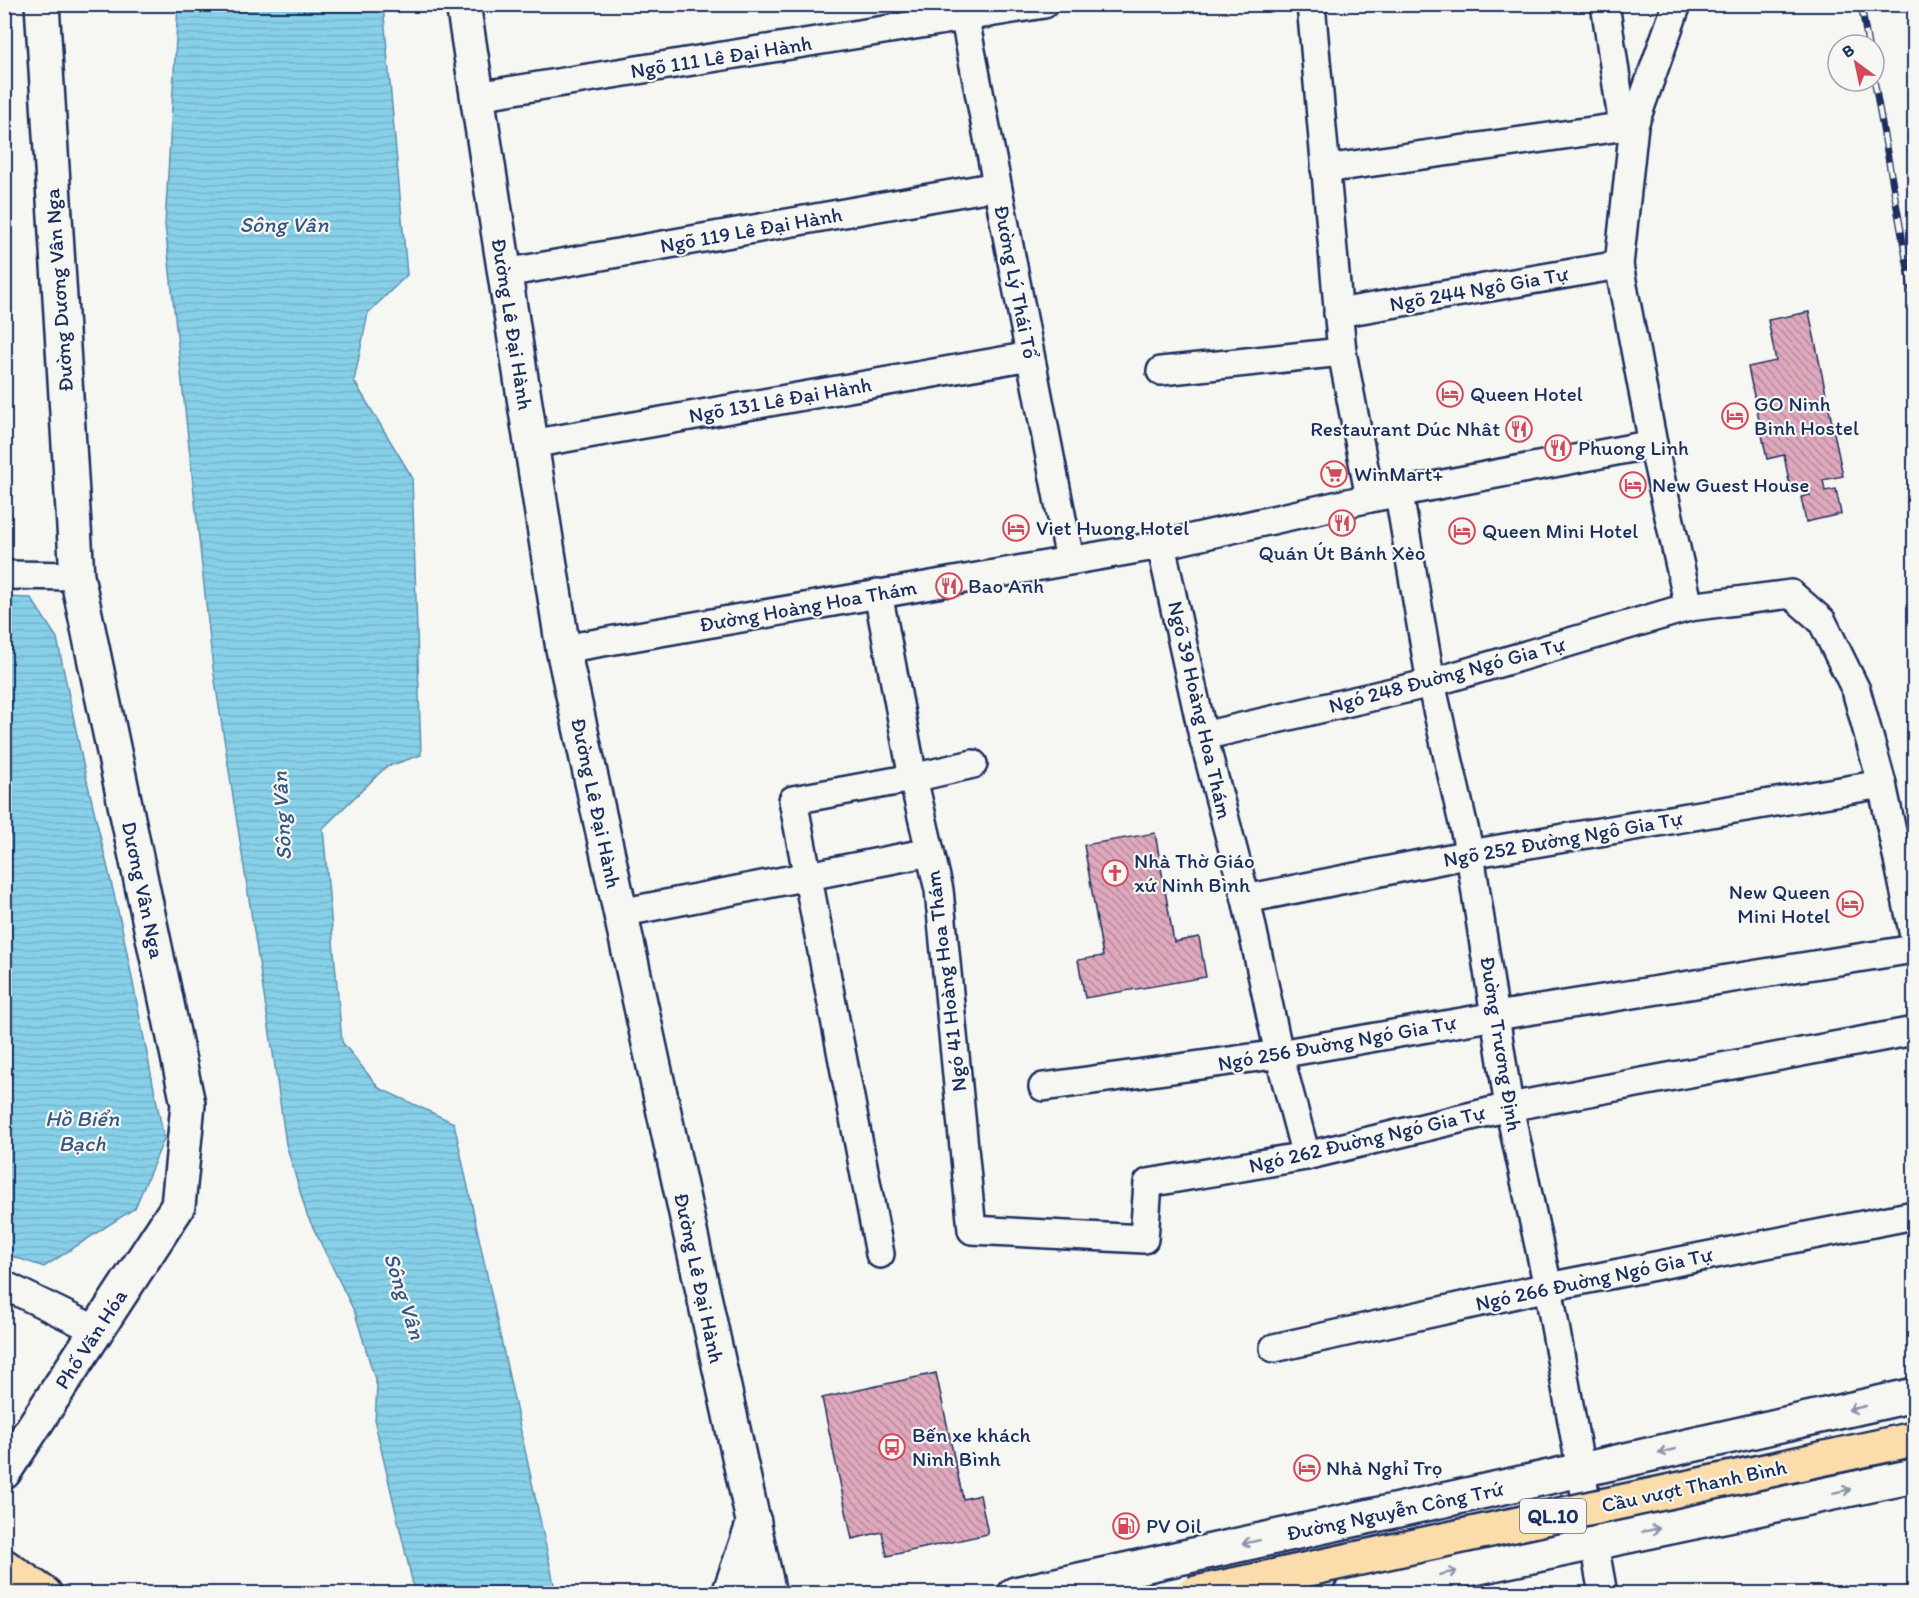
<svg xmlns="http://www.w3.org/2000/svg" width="1919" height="1598" font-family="Itim,sans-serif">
<defs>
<pattern id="water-rules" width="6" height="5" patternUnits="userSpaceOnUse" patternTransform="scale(1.5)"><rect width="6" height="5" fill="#87d0e8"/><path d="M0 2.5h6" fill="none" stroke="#74b3c9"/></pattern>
<pattern id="building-back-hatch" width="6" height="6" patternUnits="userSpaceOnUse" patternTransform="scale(1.5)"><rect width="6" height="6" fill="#dfa8bd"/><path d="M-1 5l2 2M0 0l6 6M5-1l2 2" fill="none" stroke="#b4899d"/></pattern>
</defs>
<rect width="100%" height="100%" fill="#f6f6f2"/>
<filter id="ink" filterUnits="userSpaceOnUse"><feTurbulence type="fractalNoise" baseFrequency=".0167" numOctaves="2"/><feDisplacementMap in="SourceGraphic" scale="12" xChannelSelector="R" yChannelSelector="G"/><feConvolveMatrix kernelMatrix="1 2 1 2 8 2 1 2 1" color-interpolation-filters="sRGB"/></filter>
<g filter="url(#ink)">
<g fill="url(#water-rules)" stroke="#5c90b1" stroke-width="1.5">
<polygon points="178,5 383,5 407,275 368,313 354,381 412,477 421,755 386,767 323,828 342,1042 379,1088 454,1123 556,1593 415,1593 375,1423 377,1386 355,1313 307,1215 286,1144 273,1053 213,668 165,225"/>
<polygon points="5,597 31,598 57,638 83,764 122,928 164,1139 135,1208 44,1267 5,1254"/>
</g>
<g fill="url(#building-back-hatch)" stroke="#1b2f5e" stroke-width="1.5">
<polygon points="1809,312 1843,476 1823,480 1825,491 1836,489 1841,514 1806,522 1801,497 1810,495 1807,483 1790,487 1784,455 1767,459 1748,367 1776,361 1768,320"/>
<polygon points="1155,833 1174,942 1199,937 1206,977 1085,998 1078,960 1103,956 1084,845"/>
<polygon points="936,1373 963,1499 980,1495 988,1534 887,1556 882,1532 852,1539 822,1398"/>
</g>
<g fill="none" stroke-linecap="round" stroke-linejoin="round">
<g stroke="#1b2f5e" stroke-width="32">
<g id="minor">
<polyline points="962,4 1070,560"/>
<polyline points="1311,4 1342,352 1370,498"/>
<polyline points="1605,4 1623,126"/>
<polyline points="1677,4 1634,125 1619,265 1653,444 1689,607 1791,594 1822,621 1856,690 1882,784 1914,936"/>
<polyline points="477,96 1044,4"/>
<polyline points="1325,169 1634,125"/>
<polyline points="505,273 997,186"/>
<polyline points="1338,313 1619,265"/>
<polyline points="1161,371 1342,352"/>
<polyline points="531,444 1030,356"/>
<polyline points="1399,494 1431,683 1470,854 1509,1107 1548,1287 1603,1594"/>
<polyline points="1161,545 1203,736 1246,899 1279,1054 1306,1156"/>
<polyline points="4,575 77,576"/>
<polyline points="878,593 913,778 939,890 972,1230 1144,1239 1148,1183 1306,1156 1509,1107 1914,1031"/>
<polyline points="563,649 1161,545 1370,498 1653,444"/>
<polyline points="1203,736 1431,683 1689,607"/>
<polyline points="1246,899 1470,854 1882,784"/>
<polyline points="620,913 930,852"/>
<polyline points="1043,1087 1279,1054 1496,1016 1914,949"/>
<polyline points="880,1254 793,800 913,778 973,764"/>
<polyline points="4,1285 96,1330"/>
<polyline points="1274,1348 1548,1287 1914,1215"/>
</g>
</g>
<g stroke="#1b2f5e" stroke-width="38">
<polyline id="tertiary" points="4,1472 178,1206 188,1104 77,576 42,4"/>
</g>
<g stroke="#1b2f5e" stroke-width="38">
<g id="secondary">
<polyline points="463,4 563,649 769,1594"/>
<polyline points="729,1594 754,1522"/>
<polyline points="1015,1594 1581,1470 1914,1395"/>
<polyline points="1350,1594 1914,1476"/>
</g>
</g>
<g stroke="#1b2f5e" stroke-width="38">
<polyline id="trunk" points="4,1566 45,1594"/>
</g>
<use href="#minor" stroke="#f6f6f2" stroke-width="27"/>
<use href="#tertiary" stroke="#f6f6f2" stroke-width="33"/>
<use href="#secondary" stroke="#f6f6f2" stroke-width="33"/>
<use href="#trunk" stroke="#fbddab" stroke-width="33"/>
<g stroke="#1b2f5e" stroke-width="7">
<g id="rail">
<polyline points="1861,4 1868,45"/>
<polyline points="1874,79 1914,303"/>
</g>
</g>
<use href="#rail" stroke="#f6f6f2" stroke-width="4.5" stroke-dasharray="14" stroke-linecap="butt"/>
<g stroke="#1b2f5e" stroke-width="38" stroke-linecap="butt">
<polyline id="trunk-bridge" points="1192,1594 1914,1439"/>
</g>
<use href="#trunk-bridge" stroke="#fbddab" stroke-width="33"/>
</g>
<defs><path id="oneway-shaft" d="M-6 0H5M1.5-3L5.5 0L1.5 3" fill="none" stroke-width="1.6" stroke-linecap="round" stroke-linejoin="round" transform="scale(1.5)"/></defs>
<g stroke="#8892a8">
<use href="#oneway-shaft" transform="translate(1857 1408) rotate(167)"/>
<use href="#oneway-shaft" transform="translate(1667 1451) rotate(167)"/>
<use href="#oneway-shaft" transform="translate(1842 1491) rotate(-12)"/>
<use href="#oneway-shaft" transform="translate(1651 1530) rotate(-12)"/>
<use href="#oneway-shaft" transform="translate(1251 1542) rotate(168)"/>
<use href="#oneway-shaft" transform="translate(1448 1573) rotate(-12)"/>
</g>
</g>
<defs>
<g id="hotel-ring" transform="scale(1.35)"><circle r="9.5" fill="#f6f6f2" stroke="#d1495b" stroke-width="1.5"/><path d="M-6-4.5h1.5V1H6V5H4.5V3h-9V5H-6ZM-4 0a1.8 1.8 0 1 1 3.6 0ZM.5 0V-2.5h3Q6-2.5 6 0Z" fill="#d1495b"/></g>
<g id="restaurant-ring" transform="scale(1.35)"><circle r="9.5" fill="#f6f6f2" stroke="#d1495b" stroke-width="1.5"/><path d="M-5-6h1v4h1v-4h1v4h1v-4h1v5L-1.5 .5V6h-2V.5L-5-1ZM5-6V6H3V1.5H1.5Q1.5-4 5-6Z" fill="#d1495b"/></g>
<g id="supermarket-ring" transform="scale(1.35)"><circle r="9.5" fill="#f6f6f2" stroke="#d1495b" stroke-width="1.5"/><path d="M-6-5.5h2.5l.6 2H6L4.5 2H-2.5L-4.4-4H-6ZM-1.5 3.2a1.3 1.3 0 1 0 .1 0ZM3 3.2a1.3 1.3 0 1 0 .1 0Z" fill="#d1495b"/></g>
<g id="church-ring" transform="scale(1.35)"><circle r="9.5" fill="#f6f6f2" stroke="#d1495b" stroke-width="1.5"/><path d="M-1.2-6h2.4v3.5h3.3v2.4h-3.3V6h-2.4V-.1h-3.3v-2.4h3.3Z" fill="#d1495b"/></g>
<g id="bus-ring" transform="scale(1.35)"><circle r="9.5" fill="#f6f6f2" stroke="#d1495b" stroke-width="1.5"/><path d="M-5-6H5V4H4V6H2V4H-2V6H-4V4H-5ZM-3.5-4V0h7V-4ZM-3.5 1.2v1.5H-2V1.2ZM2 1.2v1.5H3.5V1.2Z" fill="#d1495b"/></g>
<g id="fuel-ring" transform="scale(1.35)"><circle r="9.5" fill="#f6f6f2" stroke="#d1495b" stroke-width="1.5"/><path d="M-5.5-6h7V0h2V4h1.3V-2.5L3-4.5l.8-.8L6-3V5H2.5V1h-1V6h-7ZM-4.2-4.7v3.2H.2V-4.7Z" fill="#d1495b"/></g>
</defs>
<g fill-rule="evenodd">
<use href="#hotel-ring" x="1450" y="394"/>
<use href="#hotel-ring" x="1735" y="416"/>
<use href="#restaurant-ring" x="1519" y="429"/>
<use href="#restaurant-ring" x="1558" y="448"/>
<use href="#supermarket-ring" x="1334" y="474"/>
<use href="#hotel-ring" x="1633" y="485"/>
<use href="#restaurant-ring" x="1342" y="523"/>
<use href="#hotel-ring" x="1016" y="528"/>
<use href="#hotel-ring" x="1462" y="531"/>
<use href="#restaurant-ring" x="949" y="586"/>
<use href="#church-ring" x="1115" y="873"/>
<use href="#hotel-ring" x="1850" y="904"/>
<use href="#bus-ring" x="892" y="1447"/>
<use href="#hotel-ring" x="1307" y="1468"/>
<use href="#fuel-ring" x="1126" y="1526"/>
</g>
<g text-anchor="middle" stroke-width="4.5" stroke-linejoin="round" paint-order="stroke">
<rect fill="#f6f6f2" stroke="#5d6b8a" stroke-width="1.5" x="1520" y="1499" width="66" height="34" rx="4.5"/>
<g font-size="20" font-weight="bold" fill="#1b2f5e">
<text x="1553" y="1523">QL.10</text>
</g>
<g font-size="21" fill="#1b2f5e" stroke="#f6f6f2">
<text transform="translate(721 57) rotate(-9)" y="7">Ngõ 111 Lê Đại Hành</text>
<text transform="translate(751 230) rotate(-10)" y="7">Ngõ 119 Lê Đại Hành</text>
<text transform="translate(1016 282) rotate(79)" y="7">Đường Lý Thái Tổ</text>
<text transform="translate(1479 289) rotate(-10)" y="7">Ngõ 244 Ngô Gia Tự</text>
<text transform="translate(59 290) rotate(-94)" y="7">Đường Dương Vân Nga</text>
<text transform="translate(512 324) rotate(81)" y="7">Đường Lê Đại Hành</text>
<text transform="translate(780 400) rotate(-10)" y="7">Ngõ 131 Lê Đại Hành</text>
<text transform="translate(808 606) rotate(-10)" y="7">Đường Hoàng Hoa Thám</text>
<text transform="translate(1447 675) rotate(-15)" y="7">Ngó 248 Đuờng Ngó Gia Tự</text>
<text transform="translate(1200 710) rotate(77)" y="7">Ngõ 39 Hoàng Hoa Thám</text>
<text transform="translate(596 803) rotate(78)" y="7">Đường Lê Đại Hành</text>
<text transform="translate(1563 839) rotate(-10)" y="7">Ngõ 252 Đường Ngô Gia Tự</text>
<text transform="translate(143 890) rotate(78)" y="7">Dương Vân Nga</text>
<text transform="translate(946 981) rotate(-97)" y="7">Ngó 41 Hoàng Hoa Thám</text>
<text transform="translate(1337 1043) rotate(-10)" y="7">Ngó 256 Đuờng Ngó Gia Tự</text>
<text transform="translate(1501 1044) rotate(81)" y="7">Đuờng Trương Định</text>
<text transform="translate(1367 1139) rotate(-13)" y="7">Ngó 262 Đuờng Ngó Gia Tự</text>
<text transform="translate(699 1278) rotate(78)" y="7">Đường Lê Đại Hành</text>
<text transform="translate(1594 1279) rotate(-12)" y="7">Ngó 266 Đuờng Ngó Gia Tự</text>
<text transform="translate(91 1339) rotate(-57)" y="7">Phố Văn Hóa</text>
<text transform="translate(1694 1486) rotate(-12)" y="7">Cầu vượt Thanh Bình</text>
<text transform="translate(1395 1511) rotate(-12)" y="7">Đường Nguyễn Công Trứ</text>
</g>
<g font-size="21" fill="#1b2f5e" stroke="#f6f6f2" text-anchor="start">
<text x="1470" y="401">Queen Hotel</text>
<text x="1754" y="411">GO Ninh<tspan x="1754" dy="24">Binh Hostel</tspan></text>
<text x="1500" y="436" text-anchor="end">Restaurant Dúc Nhât</text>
<text x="1578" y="455">Phuong Linh</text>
<text x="1354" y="481">WinMart+</text>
<text x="1652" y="492">New Guest House</text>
<text x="1036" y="535">Viet Huong Hotel</text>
<text x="1482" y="538">Queen Mini Hotel</text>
<text x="1342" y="560" text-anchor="middle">Quán Út Bánh Xèo</text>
<text x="968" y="593">Bao Anh</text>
<text x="1134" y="868">Nhà Thờ Giáo<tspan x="1134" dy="24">xứ Ninh Bình</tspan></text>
<text x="1830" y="899" text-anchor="end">New Queen<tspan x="1830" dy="24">Mini Hotel</tspan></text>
<text x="912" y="1442">Bến xe khách<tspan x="912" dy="24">Ninh Bình</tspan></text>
<text x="1326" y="1475">Nhà Nghỉ Trọ</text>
<text x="1146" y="1533">PV Oil</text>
</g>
<g font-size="22" font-style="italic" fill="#365780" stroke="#f6f6f2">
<text x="284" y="232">Sông Vân</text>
<text transform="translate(281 816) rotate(-93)" y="8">Sông Vân</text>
<text x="82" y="1126">Hồ Biển<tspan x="82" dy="25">Bạch</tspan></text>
<text transform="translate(405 1296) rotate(72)" y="8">Sông Vân</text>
</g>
</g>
<rect width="1919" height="1598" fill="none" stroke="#f6f6f2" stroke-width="24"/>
<rect x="12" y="12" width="1895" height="1574" fill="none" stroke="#1b2f5e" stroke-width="2" filter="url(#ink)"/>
<g transform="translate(1856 63) rotate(327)"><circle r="28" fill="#f6f6f2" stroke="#9ea6b7" stroke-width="1.5"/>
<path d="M0-4.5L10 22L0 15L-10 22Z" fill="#d1495b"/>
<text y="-9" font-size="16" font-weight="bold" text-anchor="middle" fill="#1b2f5e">B</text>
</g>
</svg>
